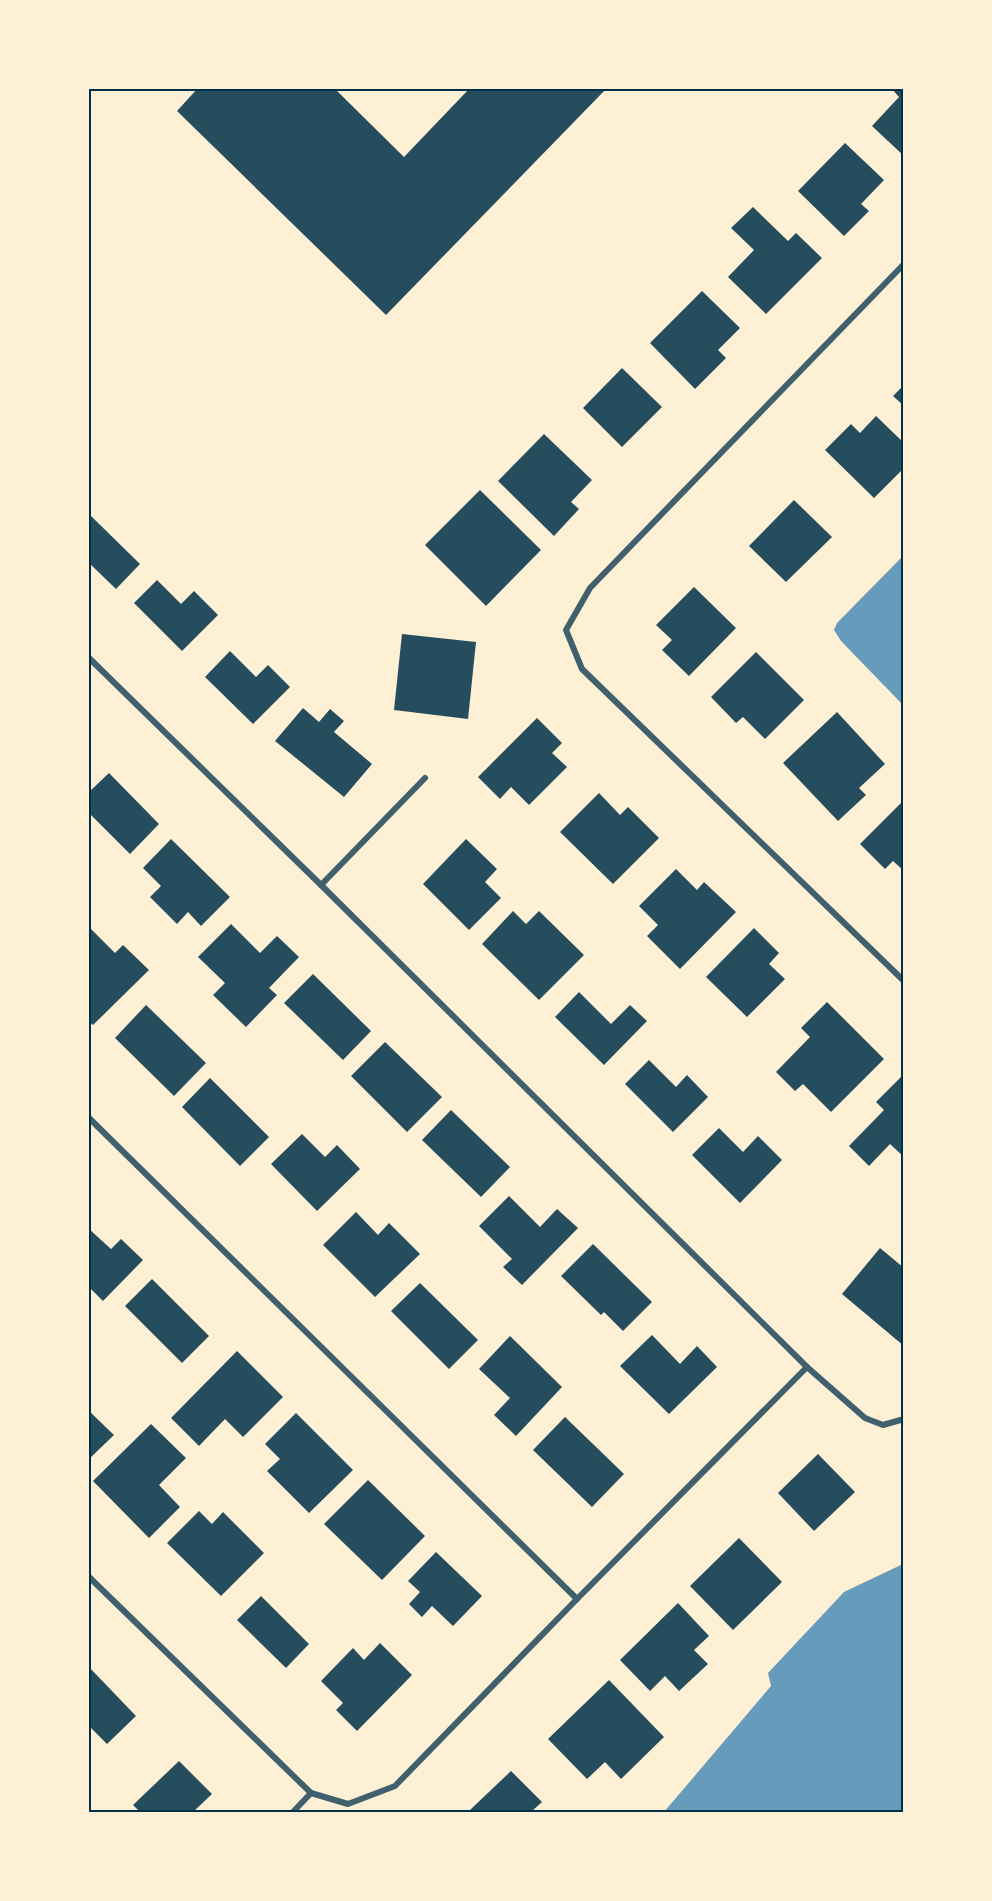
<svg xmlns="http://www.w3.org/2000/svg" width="992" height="1901" font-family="'Noto Sans',sans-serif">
<rect width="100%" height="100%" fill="#fdf0d5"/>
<g fill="#669bbc">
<polygon points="903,556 903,705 841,641 834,630 837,623"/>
<polygon points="903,1564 903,1812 664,1812 771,1686 768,1673 844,1592"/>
</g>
<g fill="#264d5e">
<polygon points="198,88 334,88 404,157 470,88 607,88 386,315 177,111"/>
<polygon points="891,88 904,88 904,156 872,126 899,97"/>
<polygon points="845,143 884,180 861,204 869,211 844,236 798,191"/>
<polygon points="753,207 788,241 796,233 822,258 766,314 728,277 754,250 731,228"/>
<polygon points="702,291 740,328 718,350 726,358 695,389 650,343"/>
<polygon points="622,368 662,407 622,447 583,408"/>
<polygon points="904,385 904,406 893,396"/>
<polygon points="876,416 904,443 904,468 874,498 825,450 851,424 860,433"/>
<polygon points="544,434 592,480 571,502 579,509 554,536 498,481"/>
<polygon points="480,490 541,550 486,606 425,545"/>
<polygon points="794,500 832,537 786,582 749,546"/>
<polygon points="91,516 140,564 116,589 88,562 88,519"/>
<polygon points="157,580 181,604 194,591 218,615 182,651 134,603"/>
<polygon points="694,587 736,628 689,676 662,650 672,640 656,625"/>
<polygon points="402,634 476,642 468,719 394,710"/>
<polygon points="230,651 256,677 268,665 290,687 253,724 205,677"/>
<polygon points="756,652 804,700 765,739 743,717 736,723 711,697"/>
<polygon points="303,708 319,722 330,709 344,721 334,732 372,764 344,797 275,741"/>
<polygon points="837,712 885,764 859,788 866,795 838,821 783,763"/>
<polygon points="537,718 562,743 552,753 567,767 529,805 511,787 500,799 478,777"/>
<polygon points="109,773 159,824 130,854 88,812 88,793"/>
<polygon points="599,793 620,815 628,807 659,838 613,884 560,832"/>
<polygon points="904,800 904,871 893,861 885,869 860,844"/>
<polygon points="171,839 230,897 201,926 188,912 177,924 150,897 161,886 143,868"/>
<polygon points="466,839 497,869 485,882 501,898 469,930 423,884"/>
<polygon points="676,869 697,890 704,882 736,912 680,969 647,936 658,925 639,906"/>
<polygon points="513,911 526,924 539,911 584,955 539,1000 482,944"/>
<polygon points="231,924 260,953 277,936 299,957 269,988 277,995 246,1027 213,995 225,983 198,957"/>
<polygon points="754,928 779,953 769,964 785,979 747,1017 706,977"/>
<polygon points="91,929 115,953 123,945 149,970 93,1025 88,1021 88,931"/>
<polygon points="313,974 371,1031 343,1060 284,1003"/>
<polygon points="579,992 611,1024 630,1005 647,1021 604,1065 555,1017"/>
<polygon points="827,1002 884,1059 831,1112 803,1084 795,1091 776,1072 810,1037 801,1028"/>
<polygon points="146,1005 206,1063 174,1096 115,1038"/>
<polygon points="385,1042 442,1097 407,1132 351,1076"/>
<polygon points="649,1060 676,1087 687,1075 708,1097 673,1132 625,1084"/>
<polygon points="902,1076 904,1078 904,1157 890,1144 869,1166 849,1146 884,1110 876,1102"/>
<polygon points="210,1078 269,1137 240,1166 182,1107"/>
<polygon points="451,1110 510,1167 481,1197 422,1140"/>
<polygon points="719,1128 743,1152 758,1136 782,1160 740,1203 692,1155"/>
<polygon points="302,1134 325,1157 337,1145 360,1169 317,1211 271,1164"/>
<polygon points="509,1196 540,1227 557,1209 578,1228 522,1285 503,1267 512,1259 479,1226"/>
<polygon points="356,1212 378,1235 389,1223 420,1254 375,1297 323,1245"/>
<polygon points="88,1228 111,1249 121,1239 143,1260 103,1301 90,1288 88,1289"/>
<polygon points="593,1244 652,1302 623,1331 604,1312 601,1315 561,1276"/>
<polygon points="880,1248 904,1268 904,1346 842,1294"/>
<polygon points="152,1279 209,1336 182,1363 125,1306"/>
<polygon points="420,1283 478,1340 449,1369 391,1311"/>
<polygon points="652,1335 680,1364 697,1346 717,1367 669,1414 620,1366"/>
<polygon points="510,1336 562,1387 516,1436 494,1415 510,1398 479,1369"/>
<polygon points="237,1351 283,1397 243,1437 225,1419 199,1446 171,1418"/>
<polygon points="88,1410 114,1435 88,1460"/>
<polygon points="296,1413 353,1470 309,1513 267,1471 280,1459 265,1444"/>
<polygon points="565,1417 624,1474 592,1507 533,1450"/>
<polygon points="151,1424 186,1458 159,1485 180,1507 149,1538 93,1481"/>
<polygon points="818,1454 855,1492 814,1531 778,1493"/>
<polygon points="368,1480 425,1536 382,1580 324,1524"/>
<polygon points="199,1511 212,1524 223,1512 264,1553 221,1596 167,1543"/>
<polygon points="739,1538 782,1582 733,1630 690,1586"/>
<polygon points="436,1552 482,1596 453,1626 432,1606 422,1617 409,1604 420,1592 408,1581"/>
<polygon points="261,1596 309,1644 286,1668 237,1620"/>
<polygon points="678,1603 709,1636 694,1650 708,1664 679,1691 665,1676 650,1691 620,1660"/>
<polygon points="380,1643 412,1675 357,1731 336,1710 343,1703 321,1681 353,1648 364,1660"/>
<polygon points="88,1666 136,1716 107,1744 90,1727 88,1728"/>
<polygon points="609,1680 664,1737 621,1779 605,1762 587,1779 548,1739"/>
<polygon points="179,1761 212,1794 193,1812 140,1812 133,1805"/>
<polygon points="511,1771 542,1802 531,1812 473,1812 470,1810"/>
</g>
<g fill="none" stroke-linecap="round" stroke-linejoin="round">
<g stroke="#3f606c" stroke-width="6">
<polyline points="904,264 590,588 566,630 582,669 904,981"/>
<polyline points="88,657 321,885 807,1367 865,1418 883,1425 904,1419"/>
<polyline points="321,885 425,778"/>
<polyline points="88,1117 577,1599"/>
<polyline points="88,1576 311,1793"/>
<polyline points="293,1812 311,1793 348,1804 395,1786 577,1599 807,1367"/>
</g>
</g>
<rect width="992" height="1901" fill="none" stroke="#fdf0d5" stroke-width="180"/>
<rect x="90" y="90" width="812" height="1721" fill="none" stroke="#003049" stroke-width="2"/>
</svg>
